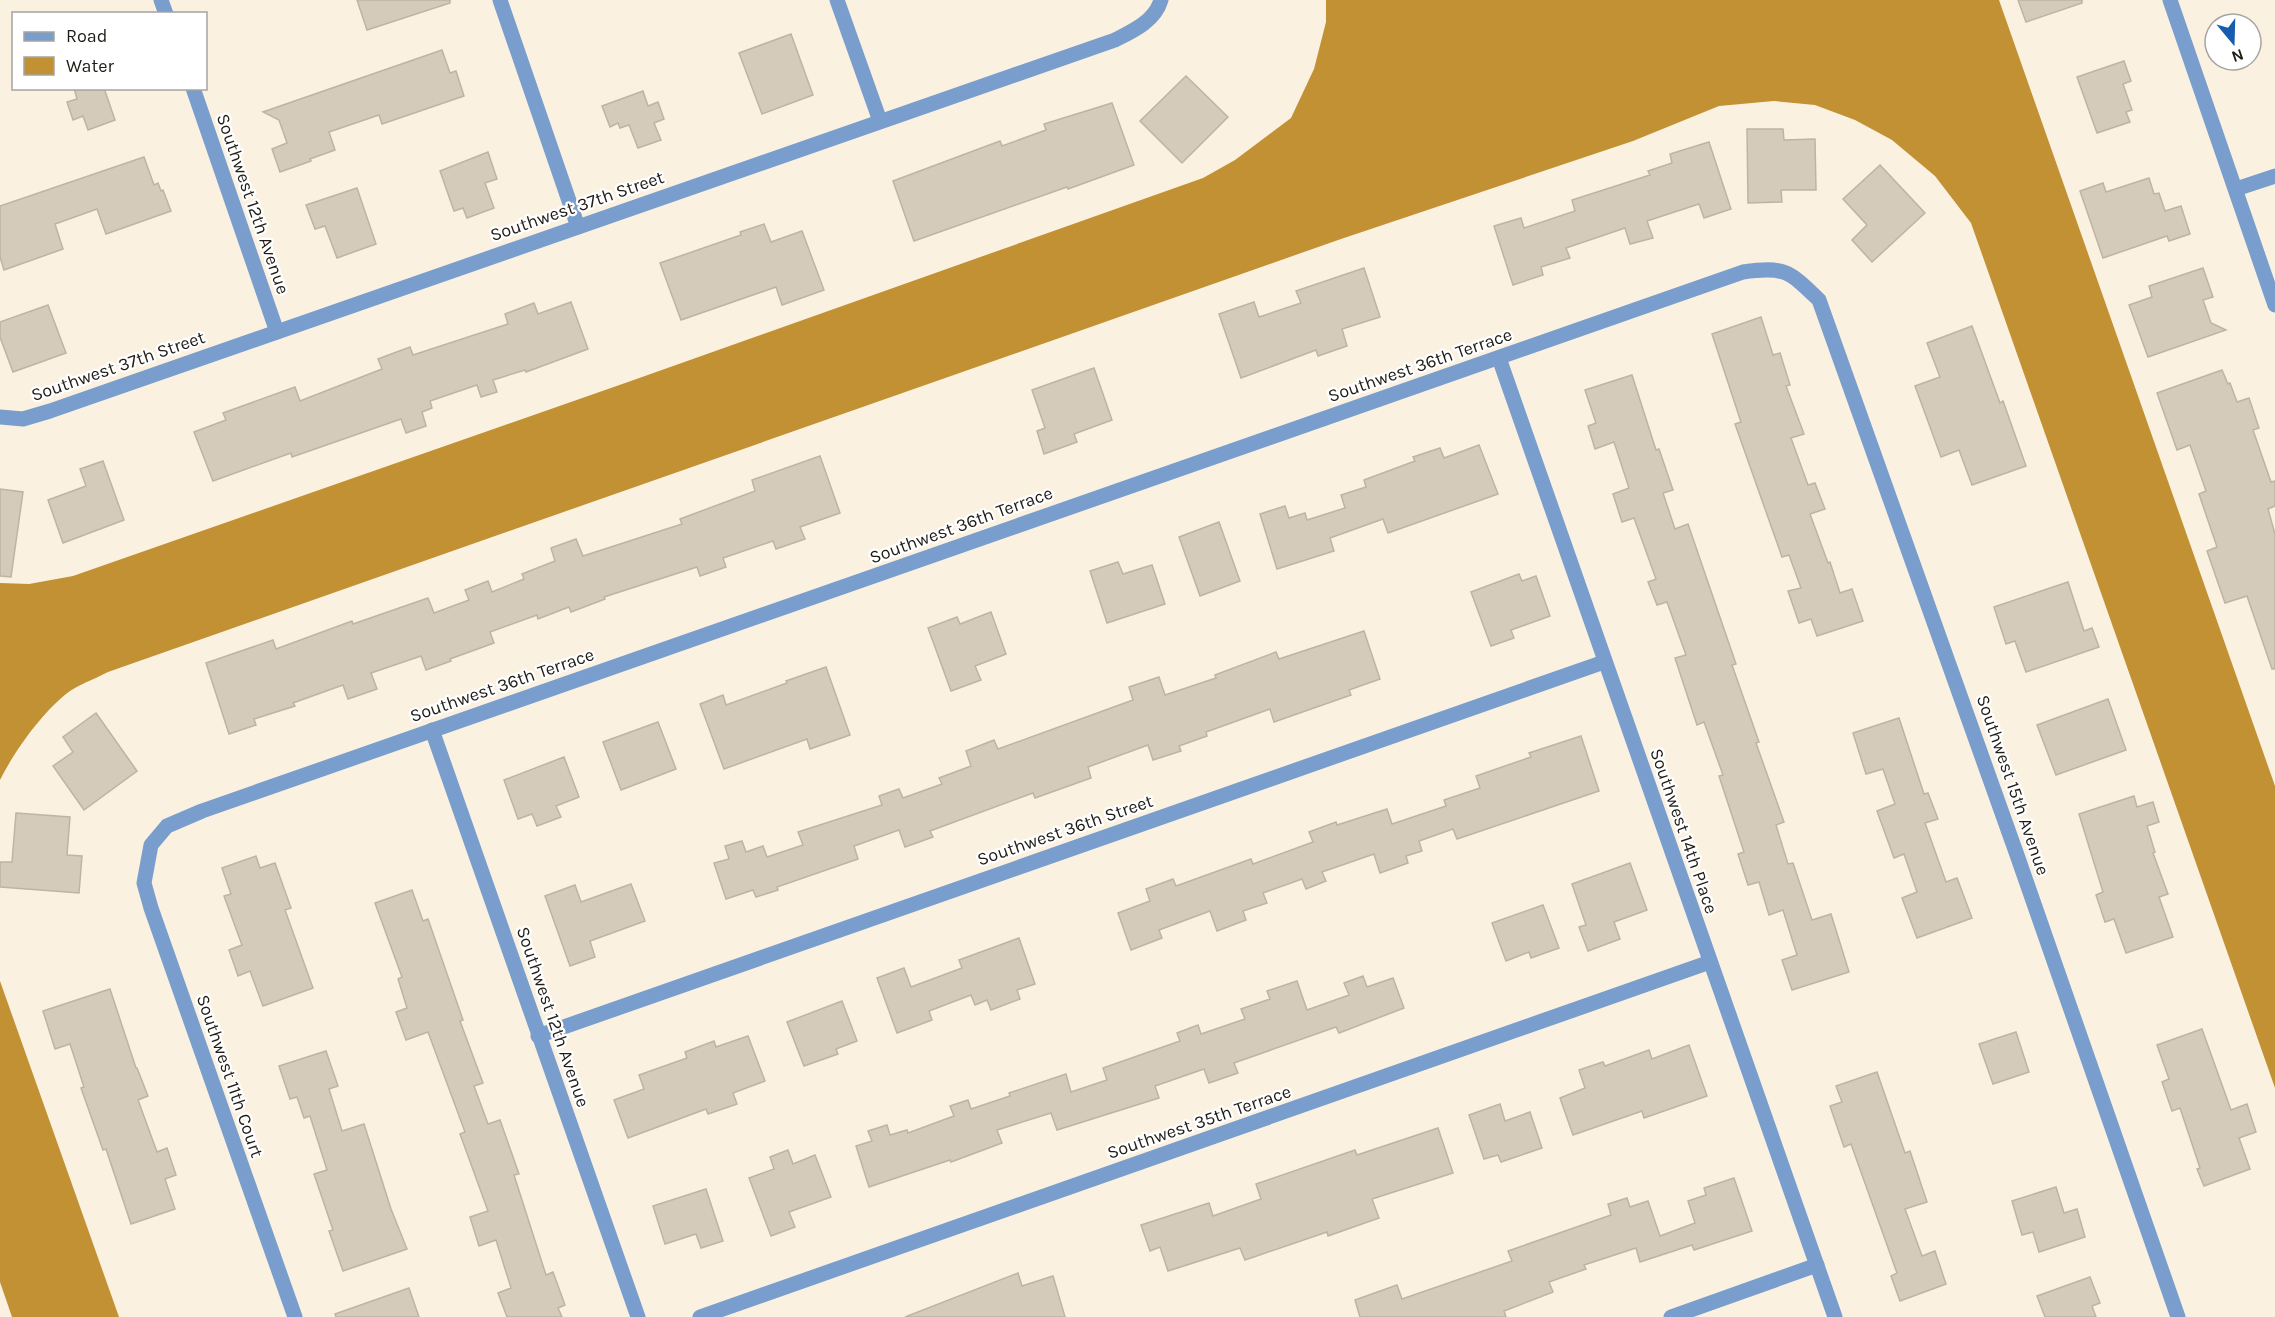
<svg xmlns="http://www.w3.org/2000/svg" width="2275" height="1317" font-family="Karla,sans-serif">
<rect width="100%" height="100%" fill="#fbf1e0"/>
<g fill="#c19134">
<path d="M1326 0H1999L2275 786V1088L1971 223 1935 176 1892 140 1855 120 1815 105 1774 101 1719 106 1633 141 1341 239 108 672C95 679 77 685 66 694 41 714 14 752 0 780V583L29 584 73 576 628 382 1203 178 1235 160 1291 118 1314 69 1326 22Z"/>
<polygon points="0,981 119,1317 12,1317 0,1282"/>
</g>
<g fill="#d5cbbb" stroke="#beb4a4" stroke-width="1.5">
<polygon points="357,0 450,0 450,3 367,30"/>
<polygon points="2018,0 2082,0 2082,3 2026,22"/>
<polygon points="791,34 813,95 762,114 739,53"/>
<polygon points="442,50 450,73 456,71 464,96 382,124 379,115 329,132 335,150 310,159 311,161 280,172 272,149 287,143 279,120 263,112"/>
<polygon points="2124,61 2131,81 2123,84 2132,110 2126,112 2130,122 2097,133 2077,77"/>
<polygon points="1186,76 1228,117 1182,163 1140,121"/>
<polygon points="74,88 104,88 115,120 88,130 83,116 73,120 67,102 77,99"/>
<polygon points="643,91 648,106 658,102 664,119 654,123 661,140 638,148 629,125 620,128 618,123 610,127 602,106"/>
<polygon points="1112,103 1134,165 1068,189 1067,187 914,241 893,181 1000,141 1002,146 1046,130 1044,124"/>
<polygon points="1747,129 1783,129 1784,140 1815,139 1816,190 1781,190 1782,202 1748,203"/>
<polygon points="1709,142 1731,209 1704,218 1699,204 1647,221 1653,238 1630,244 1625,228 1566,248 1570,258 1541,267 1543,275 1513,285 1494,226 1521,218 1524,228 1575,211 1572,200 1650,175 1648,171 1672,163 1670,154"/>
<polygon points="488,152 497,179 485,183 494,208 467,218 463,208 454,211 440,171"/>
<polygon points="144,157 154,185 158,183 161,191 163,190 171,211 106,234 97,209 55,224 63,249 4,270 0,257 0,206"/>
<polygon points="1880,165 1925,213 1872,262 1852,240 1867,225 1843,199"/>
<polygon points="2149,178 2154,194 2159,193 2165,211 2181,206 2190,234 2169,241 2167,236 2103,258 2080,191 2103,183 2106,192"/>
<polygon points="357,188 376,244 337,258 325,226 315,229 306,205"/>
<polygon points="764,224 771,242 802,231 824,290 782,305 776,287 681,320 660,263 741,235 740,232"/>
<polygon points="1364,268 1380,317 1342,329 1347,346 1318,356 1316,350 1241,378 1219,314 1254,302 1259,317 1301,303 1296,291"/>
<polygon points="2203,268 2213,297 2203,300 2211,323 2226,330 2148,357 2129,305 2152,297 2149,286"/>
<polygon points="571,302 588,349 526,372 525,370 493,380 497,392 481,397 477,385 430,401 432,408 422,412 426,426 406,433 401,419 292,457 291,453 213,481 194,432 226,420 223,413 295,387 300,401 382,369 378,359 410,347 413,355 508,324 505,314 534,303 538,314"/>
<polygon points="48,305 66,353 13,372 0,337 0,322"/>
<polygon points="1761,317 1773,355 1780,353 1790,385 1786,386 1804,434 1791,438 1808,485 1815,483 1825,509 1810,514 1828,563 1830,562 1840,593 1852,589 1863,621 1817,636 1811,619 1799,623 1788,591 1801,588 1789,555 1782,557 1735,424 1741,422 1712,334"/>
<polygon points="1972,326 2000,403 2003,401 2026,466 1972,485 1959,450 1941,457 1915,386 1940,377 1927,343"/>
<polygon points="1094,368 1112,420 1074,434 1077,442 1044,454 1037,431 1045,428 1032,390"/>
<polygon points="2222,370 2228,384 2230,383 2237,402 2249,398 2259,428 2253,430 2271,482 2275,481 2275,506 2268,509 2275,534 2275,669 2272,669 2247,596 2225,603 2207,551 2217,547 2199,494 2206,491 2190,445 2177,450 2157,393"/>
<polygon points="1632,375 1656,450 1659,449 1673,490 1663,493 1675,529 1688,524 1736,664 1732,665 1759,742 1756,743 1784,822 1776,825 1788,864 1793,863 1812,920 1831,914 1849,972 1792,990 1782,960 1797,955 1783,910 1769,915 1759,882 1748,885 1738,854 1744,852 1719,776 1723,775 1704,722 1697,725 1675,658 1686,655 1667,602 1657,605 1648,582 1656,579 1634,518 1622,522 1613,494 1629,488 1614,442 1595,449 1588,426 1596,423 1585,390"/>
<polygon points="1479,445 1498,494 1388,533 1383,519 1330,538 1334,551 1277,569 1260,514 1285,506 1289,518 1305,513 1307,520 1345,508 1341,495 1366,487 1364,480 1415,461 1413,457 1440,448 1444,458"/>
<polygon points="820,456 840,513 800,527 805,539 776,549 773,541 723,558 726,567 700,576 697,567 604,597 605,599 571,612 569,607 538,619 537,615 490,632 494,643 450,659 451,661 426,670 421,656 371,673 377,689 348,699 343,685 293,703 295,706 254,719 256,725 229,734 206,663 273,640 276,649 352,621 353,624 428,598 434,613 469,600 465,590 488,581 492,592 524,579 522,574 555,561 551,548 576,539 583,556 682,524 680,519 755,491 752,480"/>
<polygon points="103,461 124,520 63,543 48,500 86,486 80,469"/>
<polygon points="0,489 23,492 11,577 0,576"/>
<polygon points="1219,522 1240,581 1200,596 1179,537"/>
<polygon points="1118,562 1123,574 1152,565 1165,604 1107,623 1090,571"/>
<polygon points="1519,574 1522,581 1536,576 1550,616 1511,630 1514,638 1491,646 1471,592"/>
<polygon points="2068,582 2084,631 2092,628 2099,647 2026,672 2015,641 2006,644 1994,607"/>
<polygon points="991,612 1006,654 975,666 981,680 951,691 928,628 957,617 960,624"/>
<polygon points="1364,631 1380,679 1349,690 1351,695 1274,722 1270,709 1206,732 1207,736 1179,746 1181,751 1153,760 1148,745 1088,767 1091,778 1035,798 1033,793 930,831 933,837 905,847 899,830 854,846 858,859 777,887 778,890 756,897 753,890 726,899 714,863 729,859 725,846 742,841 746,852 763,846 767,857 803,845 798,832 882,805 879,796 899,789 903,798 942,784 939,778 971,766 966,751 994,740 998,749 1133,700 1129,687 1159,677 1165,695 1216,678 1215,675 1276,652 1279,659"/>
<polygon points="826,667 850,735 810,749 807,739 724,769 700,704 723,695 726,705 787,683 786,681"/>
<polygon points="2108,699 2126,750 2056,775 2037,725"/>
<polygon points="96,713 137,771 84,810 53,766 73,752 63,737"/>
<polygon points="1899,718 1924,794 1928,793 1938,819 1925,823 1946,882 1957,878 1972,918 1917,938 1902,898 1917,892 1904,854 1894,858 1877,811 1895,804 1883,769 1866,774 1853,733"/>
<polygon points="658,722 676,769 621,790 603,742"/>
<polygon points="1581,736 1599,791 1457,839 1453,829 1419,841 1422,851 1406,856 1408,863 1380,873 1374,854 1322,872 1326,881 1306,889 1302,879 1263,893 1267,903 1243,911 1246,920 1217,931 1210,911 1159,930 1162,938 1131,950 1118,913 1150,901 1146,889 1173,879 1176,886 1251,859 1253,864 1313,842 1309,832 1336,822 1337,825 1387,809 1392,824 1446,806 1444,800 1480,788 1476,776 1531,757 1529,753"/>
<polygon points="564,757 579,797 556,806 561,817 537,826 532,814 518,819 504,780"/>
<polygon points="2134,796 2137,807 2153,802 2159,822 2147,826 2155,852 2153,853 2168,894 2159,897 2173,937 2126,953 2114,919 2105,922 2096,895 2103,892 2079,814"/>
<polygon points="16,813 70,817 67,855 82,856 79,893 0,887 0,862 12,862"/>
<polygon points="256,856 260,868 275,863 291,908 285,910 313,988 263,1006 250,971 238,976 229,950 242,945 224,896 231,894 222,868"/>
<polygon points="1630,863 1647,910 1614,922 1620,939 1588,951 1579,927 1586,925 1572,884"/>
<polygon points="631,884 645,921 590,941 595,957 570,966 545,896 575,885 581,902"/>
<polygon points="412,890 423,921 428,919 463,1020 460,1021 483,1083 474,1086 488,1124 500,1120 519,1174 514,1175 546,1275 553,1272 565,1305 558,1308 562,1317 507,1317 498,1293 511,1288 496,1240 479,1246 470,1217 488,1211 460,1134 465,1132 428,1032 406,1040 396,1012 407,1008 398,979 402,977 375,903"/>
<polygon points="1543,905 1559,948 1531,958 1529,952 1506,961 1492,923"/>
<polygon points="1019,938 1035,984 1017,990 1020,999 991,1010 987,1000 975,1005 971,995 929,1011 932,1020 897,1033 877,978 904,968 911,987 962,968 959,960"/>
<polygon points="1363,976 1367,987 1393,978 1404,1008 1339,1033 1336,1027 1234,1063 1238,1073 1209,1083 1204,1069 1155,1086 1159,1098 1057,1130 1051,1113 997,1130 1002,1143 951,1162 950,1160 869,1187 856,1146 872,1141 868,1131 887,1125 890,1135 907,1130 908,1133 954,1116 950,1106 968,1100 971,1109 1010,1096 1009,1093 1066,1074 1071,1092 1107,1080 1103,1068 1180,1041 1177,1033 1198,1025 1201,1034 1245,1019 1241,1009 1270,999 1267,991 1297,981 1307,1010 1349,995 1344,983"/>
<polygon points="110,989 136,1068 137,1068 148,1096 138,1100 157,1152 167,1148 176,1175 165,1179 175,1209 131,1224 106,1149 103,1150 81,1088 84,1087 70,1044 55,1049 43,1011"/>
<polygon points="842,1001 857,1041 836,1049 838,1054 804,1066 787,1022"/>
<polygon points="2202,1029 2231,1110 2247,1104 2256,1132 2239,1138 2250,1169 2204,1186 2197,1169 2200,1168 2180,1108 2172,1111 2162,1082 2169,1079 2157,1045"/>
<polygon points="2016,1032 2029,1072 1993,1084 1979,1044"/>
<polygon points="748,1036 765,1081 733,1093 737,1104 708,1114 706,1109 628,1138 614,1100 644,1089 639,1075 687,1058 685,1052 714,1041 716,1047"/>
<polygon points="1689,1045 1707,1096 1644,1118 1642,1111 1573,1135 1560,1098 1585,1088 1579,1070 1603,1062 1605,1066 1649,1050 1652,1059"/>
<polygon points="326,1051 338,1086 329,1089 342,1131 364,1124 391,1209 407,1249 343,1271 329,1231 333,1230 314,1174 327,1170 310,1116 304,1118 297,1097 290,1099 279,1066"/>
<polygon points="1877,1072 1905,1153 1910,1151 1927,1202 1905,1209 1922,1256 1935,1251 1946,1284 1900,1301 1891,1276 1897,1273 1851,1144 1844,1147 1830,1106 1842,1102 1836,1086"/>
<polygon points="1500,1104 1505,1121 1530,1112 1542,1148 1501,1162 1498,1155 1484,1159 1469,1115"/>
<polygon points="1438,1128 1453,1173 1372,1199 1379,1218 1328,1236 1327,1232 1245,1260 1240,1248 1168,1271 1160,1247 1150,1251 1141,1225 1209,1203 1213,1216 1261,1199 1256,1184 1355,1150 1357,1155"/>
<polygon points="788,1150 793,1164 815,1155 831,1197 789,1212 795,1227 771,1236 749,1178 774,1169 770,1157"/>
<polygon points="1734,1178 1752,1231 1694,1250 1692,1245 1640,1262 1636,1248 1584,1265 1586,1269 1549,1282 1553,1292 1504,1311 1506,1317 1360,1317 1355,1300 1397,1285 1402,1299 1512,1261 1508,1251 1611,1215 1608,1204 1627,1198 1630,1207 1648,1201 1660,1236 1695,1223 1688,1201 1706,1195 1704,1188"/>
<polygon points="2056,1187 2064,1213 2077,1209 2085,1237 2039,1252 2033,1232 2022,1235 2012,1201"/>
<polygon points="706,1189 723,1241 701,1248 696,1234 665,1244 653,1206"/>
<polygon points="1018,1273 1022,1286 1053,1276 1065,1317 905,1317"/>
<polygon points="2090,1277 2100,1303 2092,1306 2096,1317 2045,1317 2037,1296"/>
<polygon points="409,1288 419,1317 336,1317 335,1314"/>
</g>
<g fill="none" stroke-linecap="round" stroke-linejoin="round">
<g stroke="#799ece" stroke-width="15">
<polyline points="161,0 166,14"/>
<polyline points="500,0 578,227"/>
<polyline points="837,0 880,121"/>
<polyline points="2170,0 2275,305"/>
<polyline points="193,88 277,332"/>
<polyline points="2236,189 2275,176"/>
<polyline points="1499,358 1835,1317"/>
<path d="M0 417 23 419 50 411 1115 40C1133 31 1155 21 1161 0"/>
<polyline points="432,730 638,1317"/>
<polyline points="538,1036 1604,662"/>
<path d="M295 1317 151 908 144 883 151 845 167 826 202 811 1743 272C1785 266 1789 271 1819 300L2017 855 2178 1317"/>
<polyline points="700,1317 1710,962"/>
<polyline points="1671,1317 1817,1265"/>
</g>
</g>
<g text-anchor="middle" stroke-width="4.5" stroke-linejoin="round" paint-order="stroke">
<g font-size="18" fill="#1f1c16" stroke="#fff">
<text transform="translate(253 204) rotate(71)" y="6">Southwest 12th Avenue</text>
<text transform="translate(577 206) rotate(-19)" y="6">Southwest 37th Street</text>
<text transform="translate(1420 365) rotate(-19)" y="6">Southwest 36th Terrace</text>
<text transform="translate(118 366) rotate(-19)" y="6">Southwest 37th Street</text>
<text transform="translate(961 525) rotate(-20)" y="6">Southwest 36th Terrace</text>
<text transform="translate(502 685) rotate(-19)" y="6">Southwest 36th Terrace</text>
<text transform="translate(2013 785) rotate(71)" y="6">Southwest 15th Avenue</text>
<text transform="translate(1065 830) rotate(-19)" y="6">Southwest 36th Street</text>
<text transform="translate(1684 831) rotate(71)" y="6">Southwest 14th Place</text>
<text transform="translate(553 1017) rotate(71)" y="6">Southwest 12th Avenue</text>
<text transform="translate(230 1076) rotate(71)" y="6">Southwest 11th Court</text>
<text transform="translate(1199 1122) rotate(-19)" y="6">Southwest 35th Terrace</text>
</g>
</g>
<rect x="12" y="12" width="195" height="78" fill="#ffffff" stroke="#a5a4a2" stroke-width="1.5"/>
<rect x="24" y="32" width="30" height="9" fill="#799ece" stroke="#a5a4a2" stroke-width="1.5"/>
<text x="66" y="42" font-size="18" fill="#1f1c16">Road</text>
<rect x="24" y="57" width="30" height="18" fill="#c19134" stroke="#a5a4a2" stroke-width="1.5"/>
<text x="66" y="72" font-size="18" fill="#1f1c16">Water</text>
<g transform="translate(2233 42) rotate(161)"><circle r="28" fill="#ffffff" stroke="#a5a4a2" stroke-width="1.5"/>
<path d="M0-4.5L10 22L0 15L-10 22Z" fill="#165dad"/>
<text y="-9" font-size="16" font-weight="bold" text-anchor="middle" fill="#1f1c16">N</text>
</g>
</svg>
